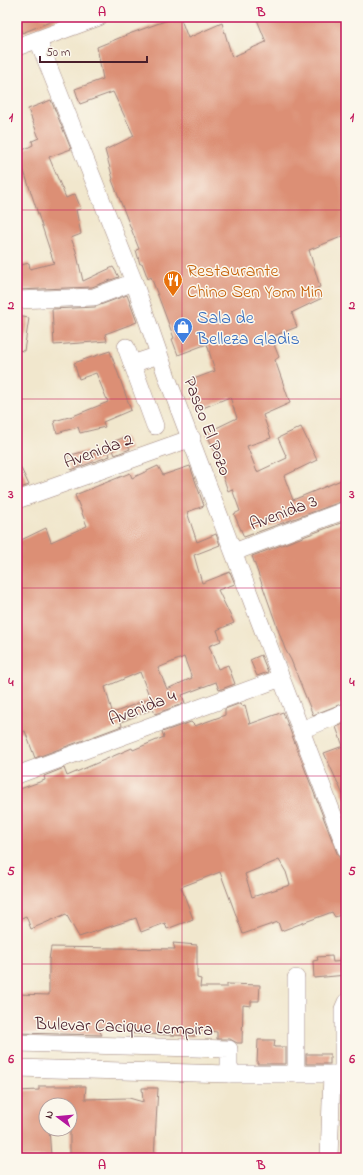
<svg xmlns="http://www.w3.org/2000/svg" width="363" height="1175" font-family="'Indie Flower',sans-serif">
<rect width="100%" height="100%" fill="#fbf7ec"/>
<filter id="ink" filterUnits="userSpaceOnUse"><feTurbulence type="fractalNoise" baseFrequency=".025" numOctaves="2"/><feDisplacementMap in="SourceGraphic" scale="8" xChannelSelector="R" yChannelSelector="G"/><feConvolveMatrix kernelMatrix="1 2 1 2 8 2 1 2 1" color-interpolation-filters="sRGB"/></filter>
<filter id="wash" filterUnits="userSpaceOnUse"><feTurbulence type="fractalNoise" baseFrequency=".012" numOctaves="4" result="noise"/><feDisplacementMap in="SourceGraphic" scale="16" xChannelSelector="R" yChannelSelector="G"/><feGaussianBlur stdDeviation="0.9" result="paint"/><feColorMatrix in="noise" values="0 0 0 0 0 0 0 0 0 0 0 0 0 0 0 0 0 1.4 0 .05"/><feComposite in="paint" operator="in"/></filter>
<g filter="url(#wash)">
<rect width="100%" height="100%" fill="#f1e7cd"/>
<g id="blocks">
<g fill="#dc8f74" fill-rule="evenodd">
<polygon points="17,17 60,17 60,18 22,33"/>
<polygon points="176,17 180,17 188,38 222,23 232,57 266,42 256,17 346,17 346,235 309,250 320,287 317,288 322,298 293,312 292,313 297,327 271,337 279,357 275,360 290,403 263,415 271,438 247,446 257,472 287,458 278,438 301,427 317,460 284,476 293,500 346,478 346,500 244,537 234,514 240,511 232,489 228,491 217,460 219,459 206,433 237,418 230,397 198,410 193,397 197,396 191,380 215,371 207,344 178,355 172,339 174,338 151,277 148,279 142,263 140,264 136,250 139,249 112,180 113,179 105,150 134,136 113,92 80,104 75,89 103,79 97,47 129,34"/>
<polygon points="51,100 71,149 49,157 66,198 75,194 81,209 76,210 81,234 71,238 76,251 83,281 113,267 119,277 92,287 17,290 17,266 29,263 30,269 54,263 22,165 17,167 17,153 33,145 32,141 39,138 28,109"/>
<polygon points="127,295 137,322 105,334 107,341 54,345 52,309 95,307"/>
<polygon points="17,316 29,318 24,351 17,350"/>
<polygon points="110,351 131,410 103,422 105,427 80,433 78,427 57,433 54,421 73,416 108,402 96,373 79,379 74,363"/>
<polygon points="125,437 130,449 115,455 110,443"/>
<polygon points="108,450 110,456 71,470 67,456 86,451 87,455"/>
<polygon points="17,460 29,485 17,489"/>
<path d="M158 466 163 475 190 466 204 506 187 512 197 542 216 534 220 545 194 555 202 583 230 572 235 584 218 590 234 623 217 630 221 641 209 646 218 669 228 665 235 684 219 690 216 682 182 695 185 703 155 714 153 709 121 722 122 726 35 758 25 731 17 733V542L46 528 51 542 87 526 75 495 130 473 132 478ZM184 657 192 678 167 689 158 668ZM140 672 150 698 116 712 112 711 105 687Z"/>
<polygon points="346,521 346,702 313,715 291,660 285,649 252,556"/>
<polygon points="261,655 268,672 257,676 250,660"/>
<path d="M241 703 242 706 245 705 250 724 283 712 337 853 343 865 346 864V913L335 917 332 912 281 931 278 922 243 934 220 872 181 887 193 919 167 929 165 923 141 932 136 918 79 937 66 914 31 929 26 916 17 920V790L45 780 44 776 64 768 67 776 132 748 133 750 164 737 162 732 191 722 195 726 225 715V709ZM279 860 286 872 290 885 252 897 245 874Z"/>
<polygon points="346,723 346,801 324,753 343,746 336,727"/>
<polygon points="173,943 197,945 197,978 201,979 200,987 227,987 227,984 260,985 259,1001 251,1001 251,1006 243,1005 242,1043 237,1043 230,1039 217,1039 217,1032 195,1029 195,1036 143,1034 128,1033 129,1028 97,1027 102,1035 17,1033 17,994 49,995 49,960 51,947 175,949"/>
<polygon points="332,956 333,962 346,961 346,975 314,978 313,961 318,960 317,957"/>
<polygon points="258,1040 275,1040 274,1047 286,1047 286,1064 257,1064"/>
<rect x="306" y="1054" width="24" height="10"/>
<polygon points="39,1086 86,1086 85,1099 129,1098 143,1102 142,1088 158,1088 154,1158 70,1158 70,1105 46,1105 46,1129 49,1129 51,1156 17,1158 17,1091 39,1090"/>
</g>
</g>
</g>
<g filter="url(#ink)">
<use href="#blocks" fill-opacity="0" stroke="#9e837c" stroke-width="1"/>
<g fill="none" stroke-linecap="round" stroke-linejoin="round">
<g stroke="#9e837c" stroke-width="18">
<g id="minor">
<polyline points="38,40 134,282 168,380 346,849"/>
<polyline points="17,47 99,17"/>
<polyline points="17,300 94,297 134,282"/>
<polyline points="126,347 155,426"/>
<polyline points="132,364 159,355"/>
<polyline points="17,500 192,438"/>
<polyline points="234,552 346,510"/>
<polyline points="301,730 346,712"/>
<polyline points="17,775 281,678"/>
<polyline points="296,978 296,1074"/>
<polyline points="17,1043 229,1049 229,1074"/>
<polyline points="17,1068 229,1074 346,1074"/>
<polyline points="343,1074 343,1009 346,1002"/>
<polyline points="329,1158 332,1074"/>
</g>
</g>
<use href="#minor" stroke="#fff" stroke-width="17"/>
</g>
</g>
<path fill="none" stroke="#c2185b" stroke-width="1" stroke-opacity="0.55" d="M182 17V1158M17 210H346M17 399H346M17 588H346M17 776H346M17 964H346"/>
<defs>
<g id="restaurant-pin" transform="scale(1)"><path d="M0 17L-7.5 6A9.5 9.5 0 1 1 7.5 6Z" fill="#e8710a" stroke="#fbf7ec"/><path d="M-5-6h1v4h1v-4h1v4h1v-4h1v5L-1.5 .5V6h-2V.5L-5-1ZM5-6V6H3V1.5H1.5Q1.5-4 5-6Z" fill="#fff"/></g>
<g id="shop-pin" transform="scale(1)"><path d="M0 17L-7.5 6A9.5 9.5 0 1 1 7.5 6Z" fill="#3f7fe0" stroke="#fbf7ec"/><path d="M-5-2.5h2.3a2.7 3.5 0 0 1 5.4 0H5L5.5 6h-11ZM-1.5-2.5h3a1.5 2.3 0 0 0-3 0Z" fill="#fff"/></g>
</defs>
<g fill-rule="evenodd">
<use href="#restaurant-pin" x="173" y="280"/>
<use href="#shop-pin" x="183" y="327"/>
</g>
<g text-anchor="middle" stroke-width="3" stroke-linejoin="round" paint-order="stroke">
<g font-size="18" fill="#c56008" stroke="#fbf7ec" text-anchor="start">
<text x="187" y="276">Restaurante<tspan x="187" dy="21">Chino Sen Yom Min</tspan></text>
</g>
<g font-size="18" fill="#366cbe" stroke="#fbf7ec" text-anchor="start">
<text x="197" y="323">Sala de<tspan x="197" dy="21">Belleza Gladis</tspan></text>
</g>
<g font-size="18" fill="#4a1f2b" stroke="#fbf7ec">
<text transform="translate(208 426) rotate(69)" y="6">Paseo El Pozo</text>
<text transform="translate(98 450) rotate(-20)" y="6">Avenida 2</text>
<text transform="translate(283 512) rotate(-21)" y="6">Avenida 3</text>
<text transform="translate(142 707) rotate(-21)" y="6">Avenida 4</text>
<text transform="translate(124 1026) rotate(2)" y="6">Bulevar Cacique Lempira</text>
</g>
</g>
<rect width="363" height="1175" fill="none" stroke="#fbf7ec" stroke-width="44"/>
<g transform="translate(58 1117) rotate(286)"><circle r="19" fill="#fbf7ec" stroke="#b4a19f"/>
<path d="M0-3L7 15L0 10L-7 15Z" fill="#b5179e"/>
<text y="-6" font-size="11" font-weight="bold" text-anchor="middle" fill="#4a1f2b">N</text>
</g>
<path d="M40 56v6h107v-6" fill="none" stroke="#4a1f2b" stroke-width="2"/>
<text x="46" y="56" font-size="12" fill="#4a1f2b" stroke="#fbf7ec" stroke-width="3" paint-order="stroke">50 m</text>
<rect x="22" y="22" width="319" height="1131" fill="none" stroke="#c2185b" stroke-width="1.5"/>
<g font-size="13" text-anchor="middle" font-weight="bold" fill="#c2185b">
<text x="102" y="16">A</text>
<text x="261" y="16">B</text>
<text x="11" y="121">1</text>
<text x="352" y="121">1</text>
<text x="11" y="309">2</text>
<text x="352" y="309">2</text>
<text x="11" y="498">3</text>
<text x="352" y="498">3</text>
<text x="11" y="686">4</text>
<text x="352" y="686">4</text>
<text x="11" y="875">5</text>
<text x="352" y="875">5</text>
<text x="11" y="1063">6</text>
<text x="352" y="1063">6</text>
<text x="102" y="1169">A</text>
<text x="261" y="1169">B</text>
</g>
</svg>
